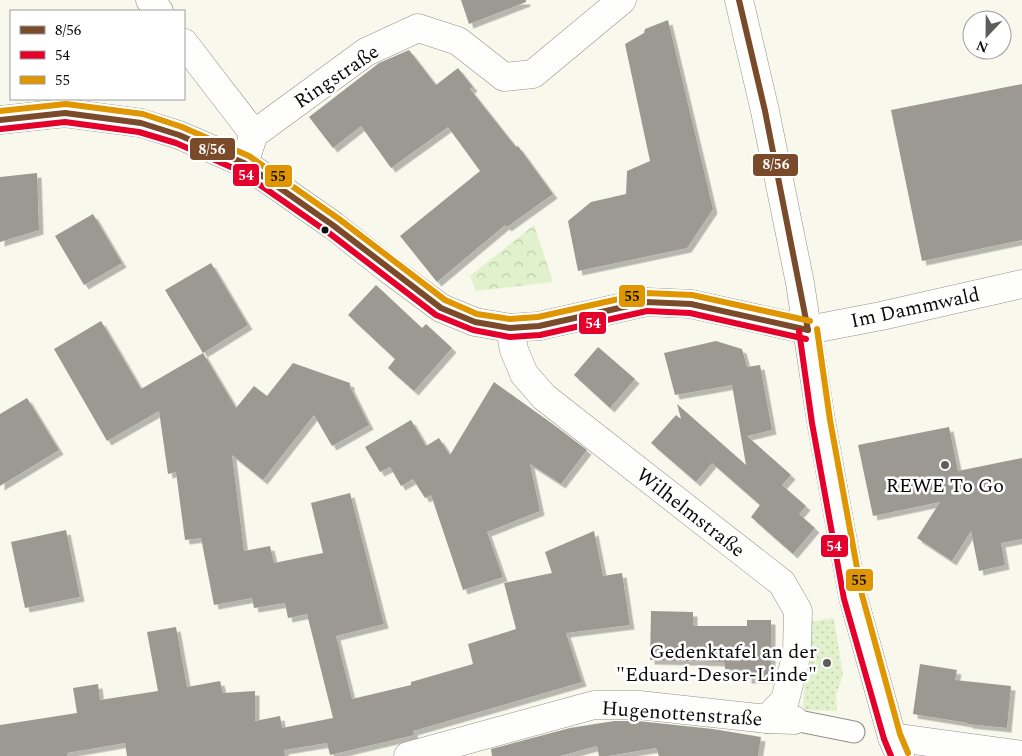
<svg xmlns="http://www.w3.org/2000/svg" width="1022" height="756" font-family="Spectral,serif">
<defs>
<pattern id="grass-dots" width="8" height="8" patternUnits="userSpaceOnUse" patternTransform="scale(1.25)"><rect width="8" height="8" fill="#e0f1cb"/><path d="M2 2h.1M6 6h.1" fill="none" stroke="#bfcdad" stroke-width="1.8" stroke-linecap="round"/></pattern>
<pattern id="park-crowns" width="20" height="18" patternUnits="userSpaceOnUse" patternTransform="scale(1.25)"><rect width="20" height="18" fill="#e0f1cb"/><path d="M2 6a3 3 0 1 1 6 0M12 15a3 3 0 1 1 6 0" fill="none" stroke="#bfcdad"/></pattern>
<filter id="shadow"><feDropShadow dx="4.5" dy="4.5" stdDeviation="0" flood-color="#0004"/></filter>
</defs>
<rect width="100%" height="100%" fill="#f9f8ed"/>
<polygon fill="url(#grass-dots)" points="834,618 843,675 836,695 837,711 803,710 808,622"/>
<polygon fill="url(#park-crowns)" points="534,225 553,282 476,291 470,276"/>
<g fill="#9c9993" filter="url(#shadow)">
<polygon points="461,0 526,0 526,2 469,24"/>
<polygon points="668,20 713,209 687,248 578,271 568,221 591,202 626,194 627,171 650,161 625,44 644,33 645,29"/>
<polygon points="409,50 436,85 458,68 473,87 470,89 516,147 518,146 553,194 507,227 505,225 437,282 400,236 480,171 448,127 391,168 361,126 333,148 309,117 379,63"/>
<polygon points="1022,84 1022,240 922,261 891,110"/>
<polygon points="37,173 39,230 0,242 0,177"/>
<polygon points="93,214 122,263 84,285 55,236"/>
<polygon points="211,263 248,325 203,353 165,290"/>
<polygon points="376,285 422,328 426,324 452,348 414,391 388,368 395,359 348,315"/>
<polygon points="101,321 141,389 203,353 236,408 254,386 267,396 293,363 350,383 350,387 369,425 332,446 314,415 263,480 232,455 244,551 270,546 274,563 323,553 311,503 350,493 384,624 336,636 352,699 411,685 411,682 473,664 468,644 516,629 504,583 552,573 545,552 594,531 603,576 622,573 630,625 566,633 582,682 413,731 414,735 330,755 327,743 284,750 285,756 127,756 125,743 67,753 67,756 0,756 0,725 77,713 73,688 98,684 100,700 158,691 147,632 176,627 187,687 220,681 223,693 255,691 255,721 280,716 282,728 333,718 307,614 288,618 285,603 254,608 252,598 214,605 201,538 185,540 176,472 168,474 159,411 107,441 54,349"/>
<polygon points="716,341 742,349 747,367 760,365 772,430 747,436 791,475 782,485 806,506 799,514 815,528 793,554 751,517 760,505 712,463 696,482 651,443 676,415 681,419 677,404 746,465 732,385 675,395 664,353"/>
<polygon points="598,347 635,379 610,408 574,375"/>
<polygon points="494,382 550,422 587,450 561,484 530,464 540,511 487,532 503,577 463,590 431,495 425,498 413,479 401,486 390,467 380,472 365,447 411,420 426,446 439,438 450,455"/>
<polygon points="27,398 59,450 0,486 0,414"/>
<polygon points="949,427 958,471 1022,458 1022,539 1001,543 1005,565 979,571 971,531 952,561 917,538 940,502 873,516 858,445"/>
<polygon points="66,530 80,597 25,608 11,542"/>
<polygon points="651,611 693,612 693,626 747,626 747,620 771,620 771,679 747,679 747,670 725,669 725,662 650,660"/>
<polygon points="920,664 957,670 955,680 1011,686 1007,728 968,724 968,723 913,714"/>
<polygon points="614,721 638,721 713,729 761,737 758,756 659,756 656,748 608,756 599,756 597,746 560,756 492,756 491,749 570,728"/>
</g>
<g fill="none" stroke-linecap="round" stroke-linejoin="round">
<g stroke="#92918c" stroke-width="23">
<polyline id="pedestrian" points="794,720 854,732"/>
</g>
<g stroke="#92918c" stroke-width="29">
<g id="minor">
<polyline points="150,0 159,11"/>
<polyline points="184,43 254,134"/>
<polyline points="0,120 65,113 141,123 179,135 244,163 334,226 387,268 441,308 475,322 510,328 539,326 646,302 691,304 808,330 881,316 1022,284"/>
<polyline points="244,163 254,134 366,52 418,28 458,41 504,77 533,74 622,0"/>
<polyline points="510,328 514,350 524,374 544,397 782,583 798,611 797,653 785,700 767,719"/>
<polyline points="892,737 1022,755"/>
<polyline points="408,756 594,705 639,705 767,719 794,720"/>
</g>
</g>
<g stroke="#92918c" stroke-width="29">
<polyline id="tertiary" points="739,0 765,111 800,283 821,421 853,597 892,737 900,756"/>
</g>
<use href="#pedestrian" stroke="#fefefc" stroke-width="21"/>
<use href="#minor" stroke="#fefefc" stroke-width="28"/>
<use href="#tertiary" stroke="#fefefc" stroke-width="28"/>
<g stroke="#fff" stroke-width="10">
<g id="bus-1">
<polyline points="739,0 765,111 808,330"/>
<polyline points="0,120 65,113 141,123 179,135 244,163 334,226 441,308 475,322 510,328 539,326 646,302 691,304 808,330"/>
</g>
</g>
<g stroke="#fff" stroke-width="10">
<g id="bus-2">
<polyline points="1,129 65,122 139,132 176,143 240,171 329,233 436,315 473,330 510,337 540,335 647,311 690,313 806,339"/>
<polyline points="799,331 812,423 844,599 884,739 891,756"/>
</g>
</g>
<g stroke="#fff" stroke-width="10">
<g id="bus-3">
<polyline points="0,111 66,104 143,114 182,127 249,156 339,219 445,300 477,314 510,319 538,317 646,293 692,295 810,321"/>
<polyline points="817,329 830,420 862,595 900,734 908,753"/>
</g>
</g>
<use href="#bus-1" stroke="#7a4b2a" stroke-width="6"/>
<use href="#bus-2" stroke="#e4002b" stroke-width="6"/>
<use href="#bus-3" stroke="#df9601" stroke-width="6"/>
</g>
<circle fill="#0a0a0a" stroke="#fff" stroke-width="2" cx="325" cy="230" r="4.5"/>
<g fill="#5e5d59" stroke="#fff" stroke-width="2">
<circle cx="945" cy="465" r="5"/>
<circle cx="827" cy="663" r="5"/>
</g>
<g text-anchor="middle" stroke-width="5" stroke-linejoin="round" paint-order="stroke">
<g font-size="20" fill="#0a0a0a" stroke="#fff">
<text transform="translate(336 76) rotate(-34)" y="7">Ringstraße</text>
<text transform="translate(915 307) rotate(-12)" y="7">Im Dammwald</text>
<text transform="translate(691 512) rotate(38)" y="7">Wilhelmstraße</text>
<text transform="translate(682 713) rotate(4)" y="7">Hugenottenstraße</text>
</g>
<g font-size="20" fill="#0a0a0a" stroke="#fff">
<text x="945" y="492">REWE To Go</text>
<text x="817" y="658" text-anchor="end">Gedenktafel an der<tspan x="817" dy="23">"Eduard-Desor-Linde"</tspan></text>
</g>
</g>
<g stroke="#fff" stroke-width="2">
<rect x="189" y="137" width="47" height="24" rx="5" fill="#7a4b2a"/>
<rect x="752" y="153" width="47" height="24" rx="5" fill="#7a4b2a"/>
<rect x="232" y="163" width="28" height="24" rx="5" fill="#e4002b"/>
<rect x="264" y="164" width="29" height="24" rx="5" fill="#df9601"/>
<rect x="618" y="284" width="28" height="24" rx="5" fill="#df9601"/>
<rect x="578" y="311" width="29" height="24" rx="5" fill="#e4002b"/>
<rect x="820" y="534" width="29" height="24" rx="5" fill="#e4002b"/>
<rect x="845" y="568" width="29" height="24" rx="5" fill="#df9601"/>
</g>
<g font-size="14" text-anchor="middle" font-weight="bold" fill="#fff">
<text x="212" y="154">8/56</text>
<text x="776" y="169">8/56</text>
<text x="246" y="180">54</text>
<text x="593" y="328">54</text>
<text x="834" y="551">54</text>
</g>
<g font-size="14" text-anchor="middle" font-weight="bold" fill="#111">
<text x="278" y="181">55</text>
<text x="632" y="301">55</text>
<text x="859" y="585">55</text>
</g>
<rect x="10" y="10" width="175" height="90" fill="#ffffff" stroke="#9d9d9d"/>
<rect x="20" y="26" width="25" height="8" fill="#7a4b2a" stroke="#9d9d9d"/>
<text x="55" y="35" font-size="15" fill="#0a0a0a">8/56</text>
<rect x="20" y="51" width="25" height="8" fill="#e4002b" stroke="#9d9d9d"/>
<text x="55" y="60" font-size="15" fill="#0a0a0a">54</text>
<rect x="20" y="76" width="25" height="8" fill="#df9601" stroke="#9d9d9d"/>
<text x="55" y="85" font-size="15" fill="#0a0a0a">55</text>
<g transform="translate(987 35) rotate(202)"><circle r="24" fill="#ffffff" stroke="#9d9d9d"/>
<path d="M0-4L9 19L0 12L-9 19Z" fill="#5e5d59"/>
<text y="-8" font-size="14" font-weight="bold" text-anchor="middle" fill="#0a0a0a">N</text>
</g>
</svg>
